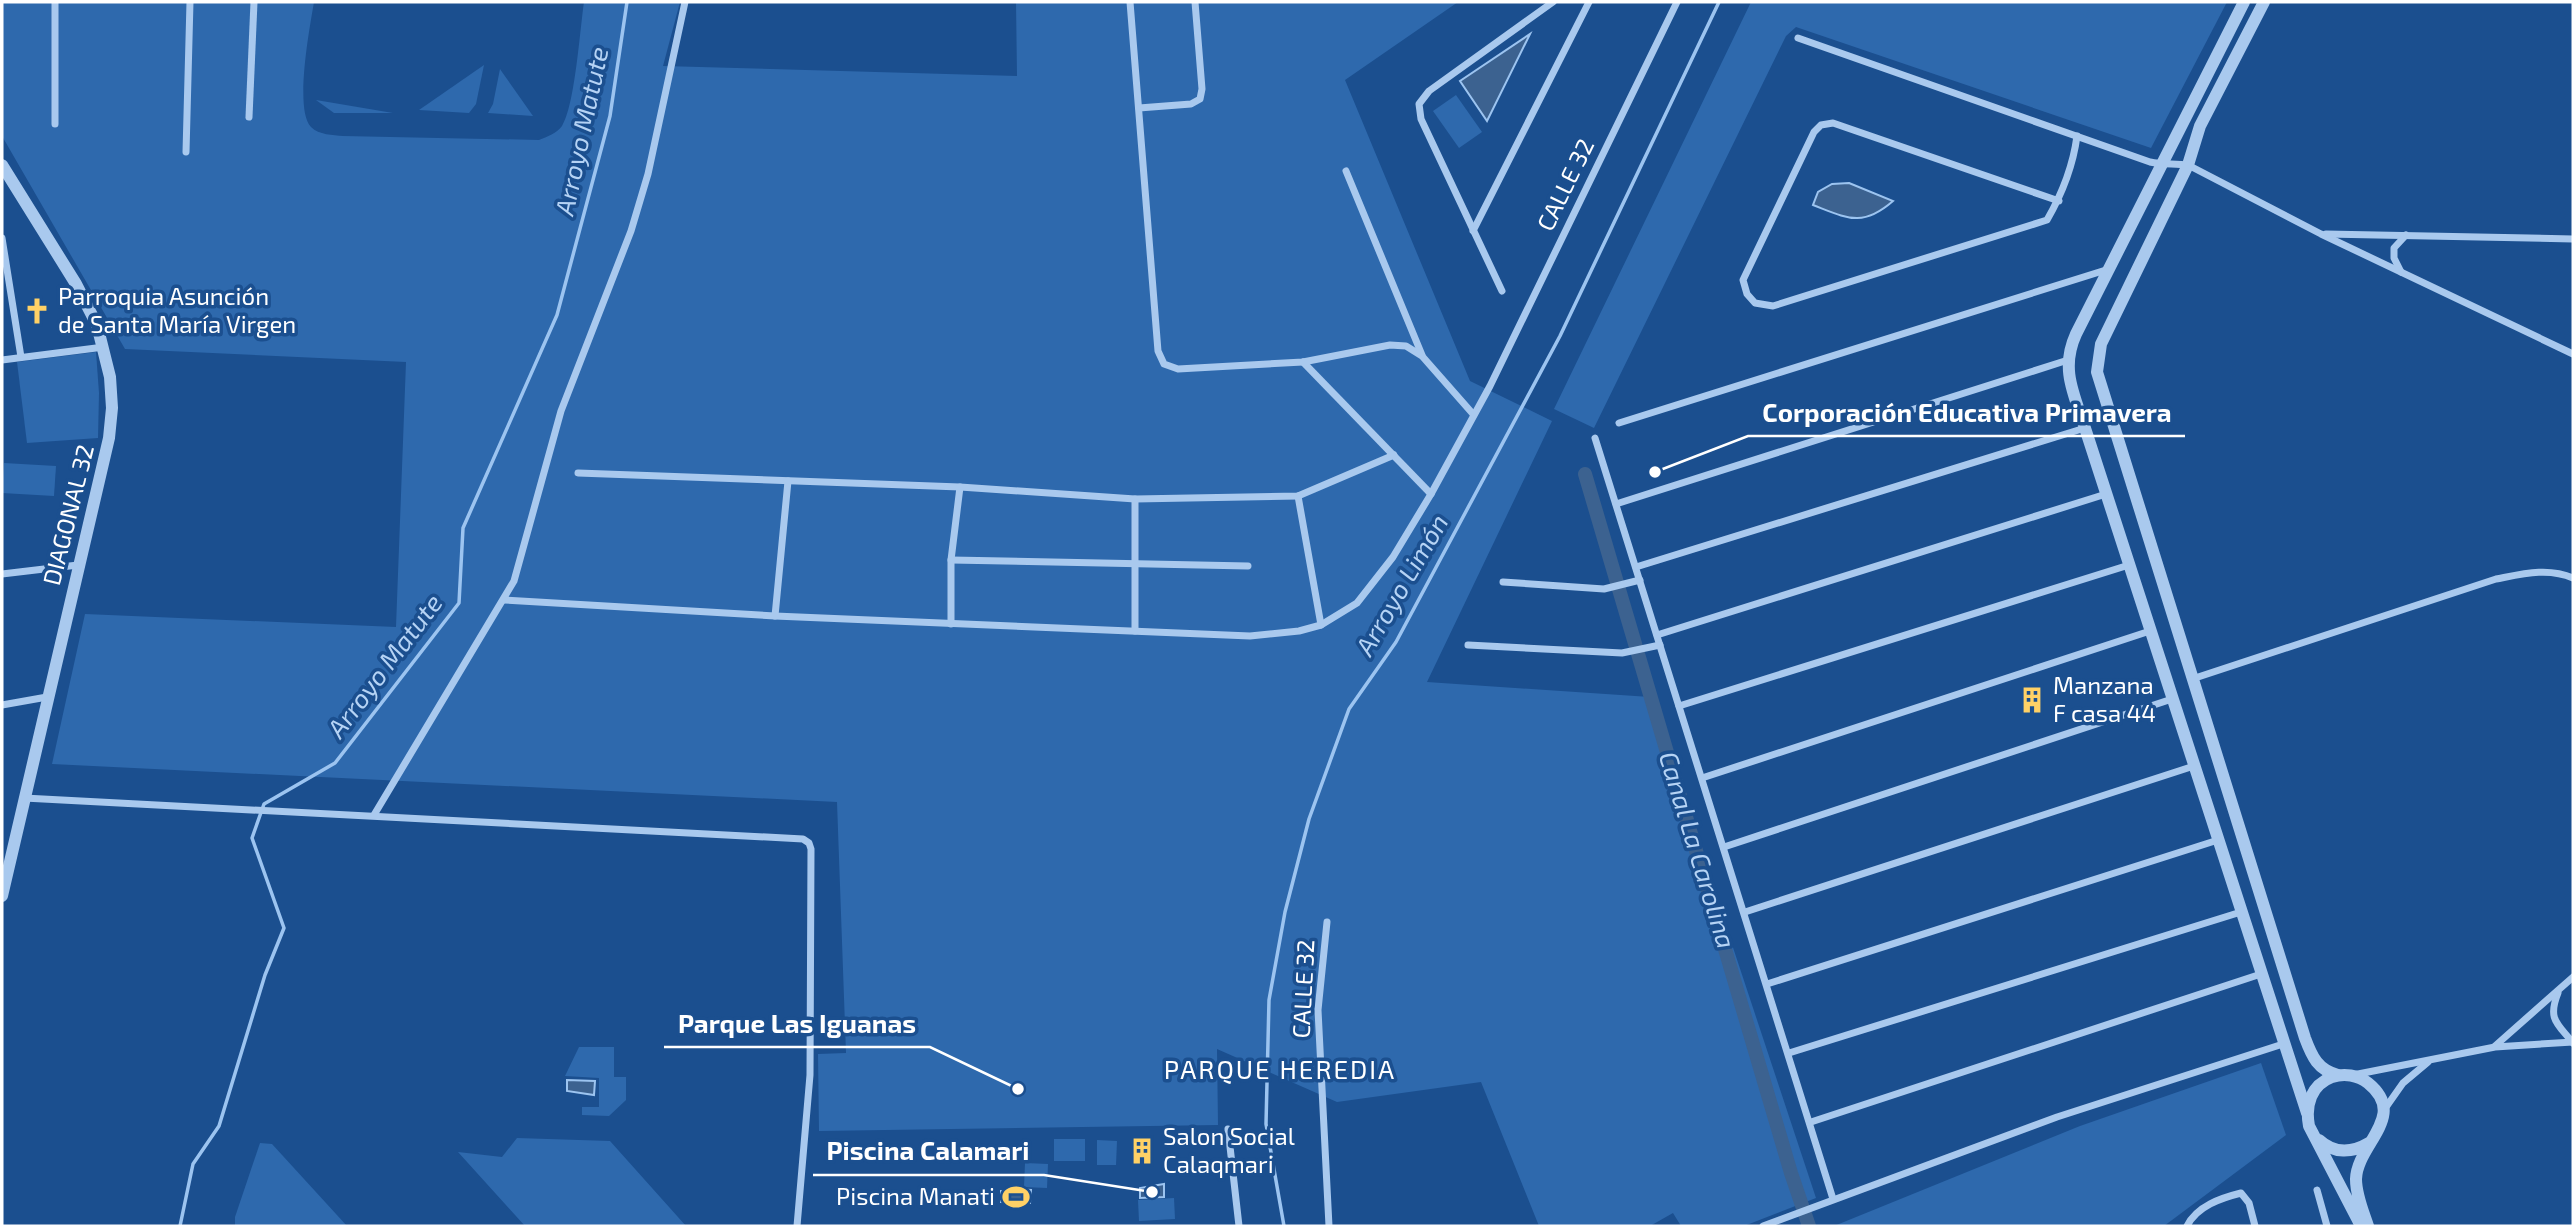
<svg xmlns="http://www.w3.org/2000/svg" width="2575" height="1228" font-family="'Exo 2',sans-serif">
<rect width="100%" height="100%" fill="#1b4f8f"/>
<g fill="#2e69ad">
<path d="M2 2H314C310 26 294 110 311 127 319 135 333 135 343 136L539 140C547 137 557 133 562 126 575 106 580 29 584 2H680L663 66 1017 76 1016 2H1458L1345 80 1470 381 1552 421 1427 682 1650 697 1816 1198 1744 1226H1681L1673 1213 1650 1226H1539L1481 1082 1337 1102 1217 1049 1218 1125 819 1131 818 1054 846 1053 837 802 52 764 85 614 396 627 406 362 125 349 2 136Z"/>
<polygon points="1751,2 2227,2 2151,148 1796,27 1786,36 1594,428 1554,409"/>
<polygon points="484,65 476,104 469,113 419,110"/>
<polygon points="500,69 502,72 533,116 488,113 493,104"/>
<polygon points="1456,95 1482,132 1459,148 1433,111"/>
<polygon points="316,100 393,113 334,113"/>
<polygon points="96,352 99,393 98,438 27,443 17,362"/>
<polygon points="4,463 56,466 54,496 2,493"/>
<polygon points="579,1047 614,1047 614,1077 626,1077 626,1100 609,1116 582,1115 582,1107 599,1107 599,1078 565,1076"/>
<polygon points="2261,1063 2286,1135 2164,1226 1834,1226 2080,1126"/>
<polygon points="517,1138 610,1141 686,1226 525,1226 458,1152 502,1157"/>
<rect x="1054" y="1139" width="31" height="22"/>
<polygon points="1097,1140 1117,1141 1116,1165 1097,1165"/>
<polygon points="260,1143 272,1144 347,1226 235,1226 235,1217"/>
<polygon points="1025,1163 1048,1164 1047,1188 1024,1187"/>
<polygon points="1174,1198 1175,1219 1139,1221 1138,1200"/>
</g>
<g fill="#3c6290" stroke="#9cc4f0" stroke-width="2">
<polygon points="1530,34 1487,121 1460,81"/>
<path d="M1849 183 1893 201C1862 228 1847 218 1813 205L1818 192 1832 184Z"/>
<polygon points="567,1080 595,1081 594,1095 567,1091"/>
<polygon points="1164,1184 1164,1197 1140,1198 1140,1188"/>
<polygon points="1012,1189 1031,1190 1030,1203 1001,1202 1001,1191 1011,1192"/>
</g>
<g fill="none" stroke-linecap="round" stroke-linejoin="round">
<g stroke="#9cc4f0" stroke-width="3.5">
<polyline points="180,1226 193,1164 219,1126 265,975 284,928 252,838 264,804 335,763 459,603 463,528 557,315 610,116 627,2"/>
<polyline points="1284,1226 1266,1124 1269,1000 1285,912 1309,819 1349,709 1396,642 1560,336 1719,2"/>
</g>
<polyline stroke="#3c6290" stroke-width="14" points="1585,474 1791,1173 1809,1226"/>
<g stroke="#a9c9ee" stroke-width="7">
<polyline points="55,2 55,124"/>
<polyline points="1130,2 1158,351 1164,364 1178,369 1303,362 1390,345 1406,346 1422,356 1473,414"/>
<path d="M1798 38 2150 162C2163 165 2175 163 2188 165L2321 234 2573 354"/>
<polyline points="1139,108 1191,104 1200,99 1202,89 1195,2"/>
<polyline points="249,117 254,2"/>
<polyline points="186,152 190,2"/>
<polyline points="1346,171 1422,355"/>
<path d="M2059 201 1833 123 1821 125 1814 132 1743 280 1747 294 1755 303 1773 306 2047 220C2062 194 2073 166 2077 136"/>
<polyline points="1473,231 1589,2"/>
<polyline points="2326,234 2573,239"/>
<polyline points="2,238 21,357"/>
<polyline points="2401,272 2394,258 2394,248 2406,235"/>
<polyline points="1502,291 1421,119 1419,104 1429,91 1553,2"/>
<polyline points="2,360 104,347"/>
<polyline points="1303,362 1431,494"/>
<polyline points="1619,423 2109,269"/>
<polyline points="1595,438 1833,1199"/>
<polyline points="578,473 960,487"/>
<polyline points="1298,496 1321,625"/>
<polyline points="1616,504 2068,360"/>
<polyline points="951,560 1248,566"/>
<polyline points="1636,567 2085,428"/>
<polyline points="2,574 78,565"/>
<polyline points="1503,582 1604,589 1640,580"/>
<polyline points="504,600 775,616 1250,636 1299,631 1321,625 1357,603 1393,557 1431,494 1490,386 1677,2"/>
<polyline points="775,616 788,481"/>
<polyline points="951,624 951,560 960,487 1135,499 1298,496 1394,455"/>
<polyline points="1135,631 1135,499"/>
<polyline points="1657,635 2106,494"/>
<polyline points="1468,645 1622,653 1660,645"/>
<path d="M2192 679 2496 579C2522 574 2548 567 2573 578"/>
<polyline points="2,705 47,697"/>
<polyline points="1679,706 2129,565"/>
<polyline points="1702,778 2150,631"/>
<polyline points="24,798 803,839 809,843 811,849 810,1075 797,1226"/>
<polyline points="374,815 514,581 561,411 631,231 648,174 685,2"/>
<polyline points="1724,847 2172,699"/>
<polyline points="1745,912 2194,766"/>
<polyline points="1327,922 1318,1010 1329,1226"/>
<polyline points="1767,984 2218,840"/>
<path d="M2558 993C2547 1020 2558 1024 2573 1043"/>
<polyline points="2495,1046 2573,977"/>
<polyline points="1789,1053 2241,912"/>
<polyline points="2353,1075 2495,1047 2573,1042"/>
<polyline points="2384,1110 2403,1083 2428,1062"/>
<polyline points="1811,1122 2261,974"/>
<polyline points="1228,1129 1239,1226"/>
<polyline points="2317,1190 2327,1226"/>
<polyline points="1763,1226 2057,1117 2283,1044"/>
<path d="M2187 1226C2197 1206 2221 1198 2241 1193L2249 1203 2255 1226"/>
</g>
<g stroke="#a9c9ee" stroke-width="12">
<path d="M2244 2 2076 334C2060 369 2074 394 2085 428L2307 1113"/>
<path d="M2264 2 2200 126 2188 165 2101 344 2097 372 2305 1038C2312 1057 2318 1070 2338 1075"/>
<polyline points="2,165 76,284 97,325 110,377 112,408 109,438 2,896"/>
<path d="M2319 1140C2334 1154 2352 1153 2369 1143"/>
<path d="M2361 1226 2309 1126C2305 1105 2311 1085 2332 1077 2344 1073 2358 1075 2368 1083 2409 1116 2357 1144 2356 1179 2356 1195 2363 1211 2368 1226"/>
</g>
</g>
<defs>
<g id="church-bare" transform="scale(2.1)"><path d="M-1.2-6h2.4v3.5h3.3v2.4h-3.3V6h-2.4V-.1h-3.3v-2.4h3.3Z" fill="#ffd166" stroke="#1b4f8f" stroke-width="2.5" paint-order="stroke"/></g>
<g id="building-bare" transform="scale(2.1)"><path d="M-4-6H4V6H1V3H-1V6H-4ZM-2.5-4.3h1.7v1.8h-1.7ZM.8-4.3h1.7v1.8H.8ZM-2.5-1h1.7V.8h-1.7ZM.8-1h1.7V.8H.8Z" fill="#ffd166" stroke="#1b4f8f" stroke-width="2.5" paint-order="stroke"/></g>
<g id="stadium-bare" transform="scale(2.1)"><path d="M0-5a6.5 5 0 1 0 0 10a6.5 5 0 1 0 0-10ZM-3.5-1.8h7v3.6h-7Z" fill="#ffd166" stroke="#1b4f8f" stroke-width="2.5" paint-order="stroke"/></g>
</defs>
<g fill-rule="evenodd">
<use href="#church-bare" x="37" y="311"/>
<use href="#building-bare" x="2032" y="700"/>
<use href="#building-bare" x="1142" y="1151"/>
<use href="#stadium-bare" x="1016" y="1197"/>
</g>
<g text-anchor="middle" stroke-width="7" stroke-linejoin="round" paint-order="stroke">
<g font-size="24" fill="#fff" stroke="#1b4f8f">
<text transform="translate(1566 185) rotate(-64)" y="8">CALLE 32</text>
<text transform="translate(69 515) rotate(-76)" y="8">DIAGONAL 32</text>
<text transform="translate(1304 989) rotate(-87)" y="8">CALLE 32</text>
</g>
<g font-size="24" fill="#fff" stroke="#1b4f8f" text-anchor="start">
<text x="58" y="305">Parroquia Asunción<tspan x="58" dy="28">de Santa María Virgen</tspan></text>
<text x="2053" y="694">Manzana<tspan x="2053" dy="28">F casa 44</tspan></text>
<text x="1163" y="1145">Salon Social<tspan x="1163" dy="28">Calaqmari</tspan></text>
<text x="995" y="1205" text-anchor="end">Piscina Manati</text>
</g>
<g font-size="26" font-style="italic" fill="#b5d3f5" stroke="#1b4f8f">
<text transform="translate(582 131) rotate(-78)" y="9">Arroyo Matute</text>
<text transform="translate(1402 585) rotate(-60)" y="9">Arroyo Limón</text>
<text transform="translate(385 666) rotate(-53)" y="9">Arroyo Matute</text>
<text transform="translate(1697 850) rotate(73)" y="9">Canal La Carolina</text>
</g>
<g font-size="26" letter-spacing="2" fill="#fff" stroke="#1b4f8f">
<text x="1280" y="1079">PARQUE HEREDIA</text>
</g>
</g>
<path fill="none" stroke="#fff" stroke-width="2.5" d="M1655 472L1748 436H2185M1018 1089L930 1047H664M1152 1192L1044 1175H813"/>
<g fill="#fff" stroke="#1b4f8f" stroke-width="2.5">
<circle cx="1655" cy="472" r="7"/>
<circle cx="1018" cy="1089" r="7"/>
<circle cx="1152" cy="1192" r="7"/>
</g>
<g font-size="26" text-anchor="middle" font-weight="bold" fill="#fff" stroke="#1b4f8f" stroke-width="7" stroke-linejoin="round" paint-order="stroke">
<text x="1967" y="422">Corporación Educativa Primavera</text>
<text x="797" y="1033">Parque Las Iguanas</text>
<text x="928" y="1160">Piscina Calamari</text>
</g>
<rect width="2575" height="1228" fill="none" stroke="#ffffff" stroke-width="7"/>
</svg>
